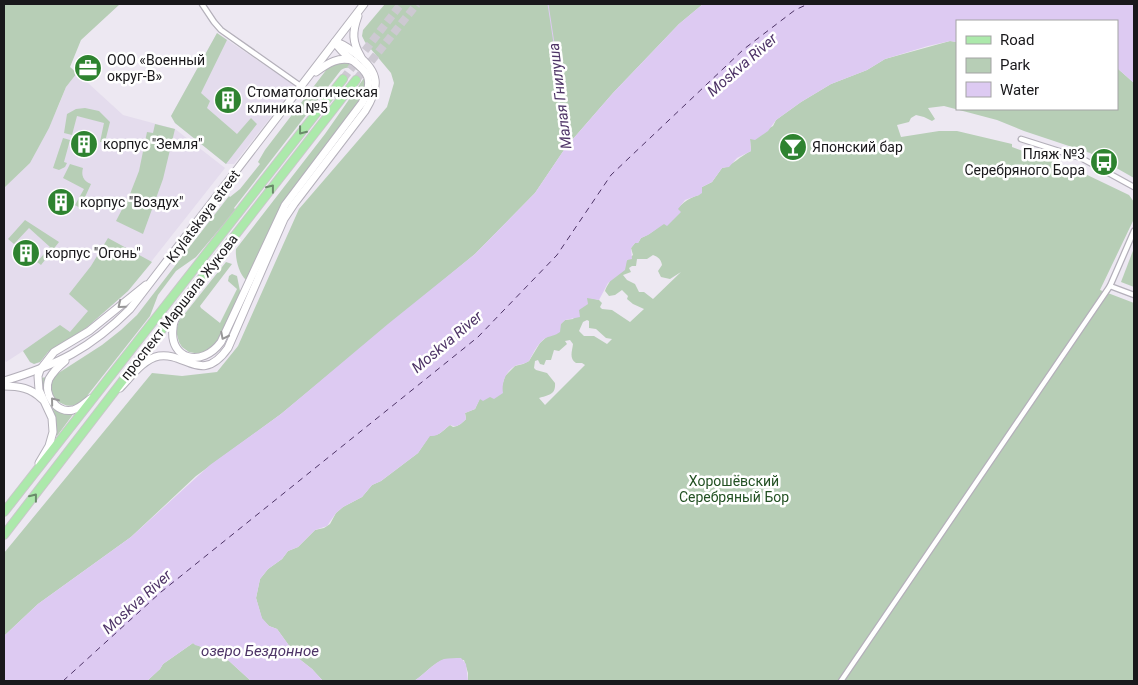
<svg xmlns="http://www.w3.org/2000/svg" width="1138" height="685" font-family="Roboto,sans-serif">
<rect width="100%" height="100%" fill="#ede8f2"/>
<g fill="#e4dced">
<polygon points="217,33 294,85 292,90 234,164 226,164 175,123 171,116"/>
<polygon points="77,73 123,115 175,129 225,168 128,291 86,328 48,352 40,362 34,364 30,362 23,351 6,362 4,358 4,188 30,163 58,107 66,87"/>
</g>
<g fill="#b7ceb6" fill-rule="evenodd">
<polygon points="4,4 120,4 81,40 70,67 77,73 66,87 49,128 30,163 4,188"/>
<polygon points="385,4 703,4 679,24 613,93 566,147 535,193 475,254 281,414 196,476 131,537 38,604 4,636 4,553 152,373 182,376 217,372 238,346 299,209 387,107 394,83 391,73 365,42 362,36 363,30"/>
<polygon points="217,33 227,40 201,93 210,101 207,108 237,134 251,118 257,124 226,164 175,123 171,116"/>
<path d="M950 41 957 42V109H1117V68L1134 83V178L1090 153 1024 131 997 120 944 106 928 108 935 119 932 121 924 117 916 115 911 118 909 122 897 125 901 137 939 131H957L1012 144V147L1081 172 1129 195 1134 202 1133 221 1100 290 1134 303V681H468V673L464 660C458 660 449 658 443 660 432 664 424 675 414 681H323L312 669 298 658 277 629 269 626 262 619 256 598 260 579 268 569 282 559 288 551 298 547 315 530 324 528 330 524 336 513 343 507 362 497 372 485 381 481 418 453 430 435C439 437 443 430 450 425L453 427C459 426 462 423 466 419L465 413 475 409 480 398 502 386 505 376 515 366 523 364 529 361 540 343 565 320 573 319 587 297 599 300 602 303 600 307 602 309 612 310 630 322 644 309 633 304 627 299 628 296 622 290 615 295 609 296 605 291C609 280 624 262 633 255L631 248 635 243H638L641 238C665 229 677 200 699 195L702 187 712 182 722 168C730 167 742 155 751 151L750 139 773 126 776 120 801 102 831 84 867 70 885 59ZM653 255C658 257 661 259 662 265L658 271 661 277 670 279 681 272 653 299 644 292H639L635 284 627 280 623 275 631 272 629 268 632 266H636L637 259H647ZM587 320 589 321V328L596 329 606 338 612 339 607 344 594 336H584L579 331 583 322ZM570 340 573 344C572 352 569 358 576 363H582L585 365 545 405 539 398C548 395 556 395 555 383L547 373 536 370 534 368 535 361 538 360 540 364 544 365 546 360H551L554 350 559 351 567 344 565 341Z"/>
<path d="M341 62C352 63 357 67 363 75 356 68 350 65 341 70L234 208 236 210 233 213 196 257 176 271 158 295 150 316 83 401C72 408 66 407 56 400 49 391 50 382 57 374L102 345 121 330 137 315 229 196 230 197 240 189 260 164 258 162 265 150 327 69 331 65Z"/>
<path d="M364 78 365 89 363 95 289 195 248 280H246C239 274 235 258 236 249L325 134Z"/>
<polygon points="85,108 99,111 110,122 105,142 100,142 104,123 77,116 72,135 64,133 67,114 76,109"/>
<polygon points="155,124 175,129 163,179 143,234 116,221 130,194 139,171 147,132 153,133"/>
<polygon points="63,138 70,140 64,162 67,163 65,167 59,170 53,168"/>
<path d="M70 164 83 168C81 175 83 181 91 184L80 208 75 205 84 189 63 178Z"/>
<polygon points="25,220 59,242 41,265 37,262 50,247 29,228 14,244 8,239"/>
<polygon points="108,238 152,262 128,291 86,328 48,352 40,362 34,364 30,362 23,351 60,325 70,332 88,311 69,294 91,266"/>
<polygon points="1134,248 1134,287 1121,282"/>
<polygon points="226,262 232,264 200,306 201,308 220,323 237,289 228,281 229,276 232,274 237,276 241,296 214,347 200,354 189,352 182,347 179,342 176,331 179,321"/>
<path d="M47 377 48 399 74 413 57 436C56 429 56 420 54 412 49 400 42 392 41 378Z"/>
<polygon points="193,643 228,660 251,681 147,681 160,669 163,664"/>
</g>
<g fill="#ddcaf2">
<path d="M703 4H1134V83L1117 68V21H957V42L950 41 928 46 885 59 867 70 831 84 801 102 776 120 768 131 755 140 750 139 751 151 737 158 729 167 722 168 712 182 702 187V193L699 195 685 200 678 209 681 212 667 226 664 224 648 235 641 238 638 243H635L631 248 632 259 627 260 625 270 608 283 599 300 587 298 588 304 579 310 580 317 565 320 561 324 560 332C554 336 554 335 548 337 539 340 533 354 529 361 525 364 521 364 517 365 507 369 501 382 503 393L494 399 490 397 483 401 480 399 475 409 465 413 466 419C461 424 457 428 450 425 443 430 439 437 430 436L418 453 381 481 372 485 362 497 343 507 336 513 327 526 315 530 298 547 288 551 282 559 268 569 260 579 256 598 262 618 269 626 277 629 298 658 312 669 323 681H251L228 660H224C218 653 204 647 195 645L193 643 163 664 160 669 147 681H4V636L38 604 131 537 210 465 281 414 388 324 475 254 535 193 566 147 613 93 679 24Z"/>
<path d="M461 658 466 664 468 681H414C424 675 433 663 444 659 449 658 456 658 461 658Z"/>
</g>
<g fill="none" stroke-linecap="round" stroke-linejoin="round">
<polyline stroke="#ddcaf2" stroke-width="1" points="548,4 557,63 560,120 566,149"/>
<polyline stroke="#4e3467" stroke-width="1" stroke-dasharray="6 5" stroke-linecap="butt" points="63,681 161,592 478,337 557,255 611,175 744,49 795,10 808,4"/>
<g stroke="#cdc9d2" stroke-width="8" stroke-dasharray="8 4" stroke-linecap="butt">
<polyline points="343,79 401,4"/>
<polyline points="356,80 417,4"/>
</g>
<g stroke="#b4b0ba" stroke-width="7">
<g id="minor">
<polyline points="202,4 214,22 221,30 302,87"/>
<polyline points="1021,139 1081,158 1134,187"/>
<polyline points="1134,231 1110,286 1134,295"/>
<polyline points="841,681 1110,286"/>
</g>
</g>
<g stroke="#b4b0ba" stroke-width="9">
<g id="secondary">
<path d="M358 16C352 32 352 42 361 57"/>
<path d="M316 72C328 63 339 56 354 61"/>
<path d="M180 310C177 315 173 321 173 328 169 360 202 368 221 342L285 205 362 103C383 66 349 67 335 42"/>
<path d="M65 361C59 366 53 372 49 379 43 394 56 414 73 410 80 408 85 403 90 399"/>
<path d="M4 381C57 365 90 349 130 309L364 4"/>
<path d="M4 386C19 386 31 388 42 399"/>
<path d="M120 388C131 377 143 359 159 356 186 352 202 385 228 348L284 219 294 204 365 111C380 87 380 72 356 54 349 49 344 44 335 42"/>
<polyline points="39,463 49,446 53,432 52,418 39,390 38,376 40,370 54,352 89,331 146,285"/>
</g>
</g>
<g stroke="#c8c8c8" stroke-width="10">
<g id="primary">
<polyline points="4,512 343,79"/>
<polyline points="4,535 187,297 356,80"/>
</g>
</g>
<use href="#minor" stroke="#fff" stroke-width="4.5"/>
<use href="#secondary" stroke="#fff" stroke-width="7"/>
<use href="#primary" stroke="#ace9ab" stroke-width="8"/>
</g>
<defs><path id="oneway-chevron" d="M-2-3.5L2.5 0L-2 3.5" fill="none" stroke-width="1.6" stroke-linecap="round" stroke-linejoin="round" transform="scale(1.25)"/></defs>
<g stroke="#6a8b6a">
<use href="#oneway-chevron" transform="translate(302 131) rotate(128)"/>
<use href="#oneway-chevron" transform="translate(271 188) rotate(-52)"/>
<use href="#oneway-chevron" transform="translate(34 497) rotate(-52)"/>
</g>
<g stroke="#989798">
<use href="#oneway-chevron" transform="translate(121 305) rotate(141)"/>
<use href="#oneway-chevron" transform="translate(224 336) rotate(117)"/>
<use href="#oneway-chevron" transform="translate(54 401) rotate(-129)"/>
</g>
<defs>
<g id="office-disc" transform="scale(1.4375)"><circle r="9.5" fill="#2e8330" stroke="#fff"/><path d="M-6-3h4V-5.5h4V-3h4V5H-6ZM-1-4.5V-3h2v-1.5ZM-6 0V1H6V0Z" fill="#fff"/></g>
<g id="building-disc" transform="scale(1.4375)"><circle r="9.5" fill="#2e8330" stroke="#fff"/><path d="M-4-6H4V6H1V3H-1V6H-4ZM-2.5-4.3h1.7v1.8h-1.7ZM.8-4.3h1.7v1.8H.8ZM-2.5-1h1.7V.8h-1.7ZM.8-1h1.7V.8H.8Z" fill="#fff"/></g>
<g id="bar-disc" transform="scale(1.4375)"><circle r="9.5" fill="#2e8330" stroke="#fff"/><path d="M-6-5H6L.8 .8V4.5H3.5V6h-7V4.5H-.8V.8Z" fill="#fff"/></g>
<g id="bus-disc" transform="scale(1.4375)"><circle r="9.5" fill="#2e8330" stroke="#fff"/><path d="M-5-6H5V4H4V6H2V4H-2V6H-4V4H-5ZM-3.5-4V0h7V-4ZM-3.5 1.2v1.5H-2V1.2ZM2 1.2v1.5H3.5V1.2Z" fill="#fff"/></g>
</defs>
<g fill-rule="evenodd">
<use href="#office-disc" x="88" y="68"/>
<use href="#building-disc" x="228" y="100"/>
<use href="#building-disc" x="84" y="144"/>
<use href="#bar-disc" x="793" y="147"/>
<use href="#bus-disc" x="1104" y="162"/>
<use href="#building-disc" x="61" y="202"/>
<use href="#building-disc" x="26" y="253"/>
</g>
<g text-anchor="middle" stroke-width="5" stroke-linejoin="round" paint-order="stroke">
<g font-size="14" fill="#19181b" stroke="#fff" text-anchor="start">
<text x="107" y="65">ООО «Военный<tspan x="107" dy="16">округ-В»</tspan></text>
<text x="247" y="97">Стоматологическая<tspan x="247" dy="16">клиника №5</tspan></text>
<text x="103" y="149">корпус "Земля"</text>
<text x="812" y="152">Японский бар</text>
<text x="1085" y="159" text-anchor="end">Пляж №3<tspan x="1085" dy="16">Cеребряного Бора</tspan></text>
<text x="80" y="207">корпус "Воздух"</text>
<text x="45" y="258">корпус "Огонь"</text>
</g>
<g font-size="14" fill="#19181b" stroke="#fff">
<text transform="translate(203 216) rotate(-53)" y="5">Krylatskaya street</text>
<text transform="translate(179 307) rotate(-52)" y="5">проспект Маршала Жукова</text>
</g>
<g font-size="14" fill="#235123" stroke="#fff">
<text x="734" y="486">Хорошёвский<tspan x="734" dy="16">Серебряный Бор</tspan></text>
</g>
<g font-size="15" font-style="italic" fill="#4e3467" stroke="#fff">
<text transform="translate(742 65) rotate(-41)" y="5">Moskva River</text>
<text transform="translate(560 96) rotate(-97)" y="5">Малая Гнилуша</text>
<text transform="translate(447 342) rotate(-40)" y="5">Moskva River</text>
<text transform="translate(137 602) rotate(-42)" y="5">Moskva River</text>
<text x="260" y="656">озеро Бездонное</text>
</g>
</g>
<rect width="1138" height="685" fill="none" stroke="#19181b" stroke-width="10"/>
<rect x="956" y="20" width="162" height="90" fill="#ffffff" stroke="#a3a3a4"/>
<rect x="966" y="36" width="25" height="8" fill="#ace9ab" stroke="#a3a3a4"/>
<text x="1000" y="45" font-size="15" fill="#19181b">Road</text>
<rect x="966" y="58" width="25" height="15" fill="#b7ceb6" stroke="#a3a3a4"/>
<text x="1000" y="70" font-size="15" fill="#19181b">Park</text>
<rect x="966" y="82" width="25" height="15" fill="#ddcaf2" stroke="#a3a3a4"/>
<text x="1000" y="95" font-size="15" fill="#19181b">Water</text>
</svg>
